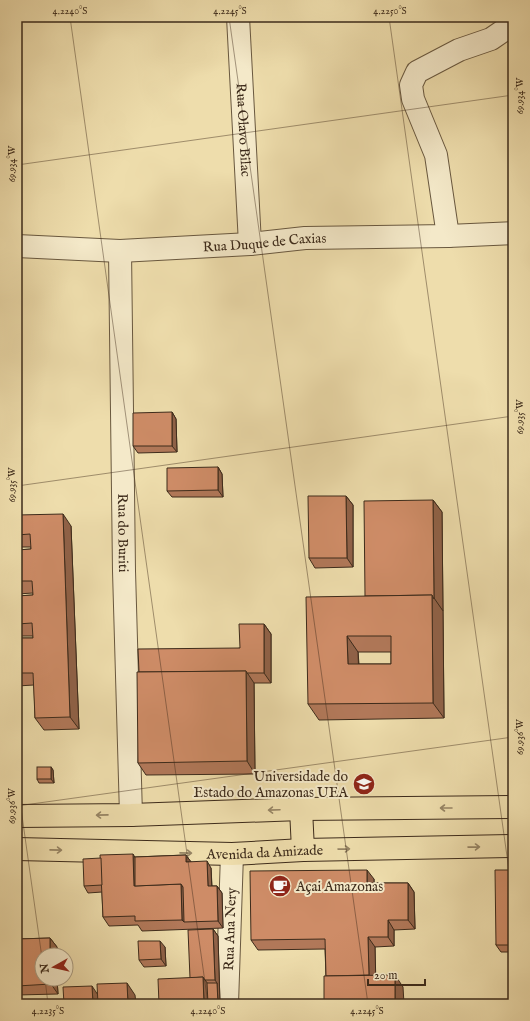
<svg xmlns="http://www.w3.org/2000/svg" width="530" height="1021" font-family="'IM FELL English',serif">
<rect width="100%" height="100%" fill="#eeddac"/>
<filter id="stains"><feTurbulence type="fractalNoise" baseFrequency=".005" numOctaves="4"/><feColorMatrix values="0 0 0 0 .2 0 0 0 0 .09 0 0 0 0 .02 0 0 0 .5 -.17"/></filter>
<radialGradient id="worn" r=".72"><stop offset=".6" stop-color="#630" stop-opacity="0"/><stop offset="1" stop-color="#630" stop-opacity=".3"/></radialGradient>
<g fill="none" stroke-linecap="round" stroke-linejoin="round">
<g stroke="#69583f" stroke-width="24">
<g id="minor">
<path id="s1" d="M238 17 250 244"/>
<polyline points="448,236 436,155 413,99 411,85 417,72 459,50 491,39 513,24"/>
<path id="s2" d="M17 246 120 251 250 244 305 238 448 236 513 233"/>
<path id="s3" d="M120 251 124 571 131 815"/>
<path id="s4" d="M227 1004 232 854"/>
</g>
</g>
<g stroke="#3d2b1b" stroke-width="24">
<g id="major">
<polyline points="301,809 303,850"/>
<polyline points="17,816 131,815 301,809 513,807"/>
<path id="s5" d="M17 849 232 854 303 850 513 846"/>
</g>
</g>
<use href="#minor" stroke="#f4e9c9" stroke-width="22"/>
<use href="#major" stroke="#eeddac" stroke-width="22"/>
</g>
<g fill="#b17859" stroke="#3d2b1b" fill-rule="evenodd">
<polygon points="172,412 176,419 177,452 138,453 133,446"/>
<polygon points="218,467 222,474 223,497 172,497 167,491"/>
<polygon points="346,496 353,505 353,567 315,568 309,558"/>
<path d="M433 500 442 512 444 718 319 720 308 704 365 596ZM358 652H391V664H359Z"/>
<polygon points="17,515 71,526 79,729 44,730 35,718 34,685 17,686 17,638 33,638 33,636 17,636 17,596 33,595 33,593 17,594 17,550 31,549 31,547 17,547"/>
<polygon points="264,624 271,634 271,683 254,683 255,774 146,775 138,763 139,672 240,648"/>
<polygon points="51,767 53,770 54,783 39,783 37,779"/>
<polygon points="186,855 191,862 211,868 212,886 217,886 222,893 223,928 142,931 138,925 109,926 103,917 102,892 88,893 84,886 135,857"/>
<polygon points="513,870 513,952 501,952 496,945"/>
<polygon points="374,879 374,883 408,883 414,892 415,929 394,930 394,946 375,947 375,975 403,987 326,976 325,949 258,950 251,940"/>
<polygon points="213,929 218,936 220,1004 190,978"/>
<polygon points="50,938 57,947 57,955 42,955 42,979 57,979 58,994 17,995 17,939"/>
<polygon points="165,947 166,966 144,967 139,960"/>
</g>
<g fill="#906248" stroke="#3d2b1b">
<polygon points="172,412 176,419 177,452 172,446"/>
<polygon points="218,467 222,474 223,497 218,490"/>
<polygon points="346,496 353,505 353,567 347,558"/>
<polygon points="433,500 442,512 443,611 434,599"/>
<polygon points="63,514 71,526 79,729 70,717"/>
<polygon points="432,595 443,611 444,718 433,703"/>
<polygon points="264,624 271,634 271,683 264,673"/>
<polygon points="347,636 358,652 359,680 348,664"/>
<polygon points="246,671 254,683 255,774 247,761"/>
<polygon points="51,767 53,770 54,783 51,779"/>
<polygon points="133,854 139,864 140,888 134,886"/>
<polygon points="186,855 191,862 186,862"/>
<polygon points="207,861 211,868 212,893 208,886"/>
<polygon points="367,870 374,879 374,893 367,883"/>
<polygon points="408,883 414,892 415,929 408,920"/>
<polygon points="181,884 188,894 184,922 182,920"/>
<polygon points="217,886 222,893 223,928 218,921"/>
<polygon points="388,920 394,930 394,946 388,937"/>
<polygon points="213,929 218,936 220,1004 218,1004 217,983 215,980"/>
<polygon points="368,937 375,947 376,987 369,978"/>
<polygon points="50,938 57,947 57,955 50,955"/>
<polygon points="160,941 165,947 166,966 161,959"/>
<polygon points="395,975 403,987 404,1004 395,1004"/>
<polygon points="203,977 210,987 210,1004 204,1004"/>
<polygon points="51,979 57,979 58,994 51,984"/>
<polygon points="127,983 135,995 136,1004 128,1004"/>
<polygon points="92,986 100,998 101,1004 93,1004"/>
</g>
<g fill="#ce8c67" stroke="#3d2b1b" fill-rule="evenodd">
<polygon points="172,412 172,446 133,446 133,413"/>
<polygon points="218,467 218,490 167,491 167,468"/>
<polygon points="308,496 346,496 347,558 309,558"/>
<polygon points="433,500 434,599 432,595 365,596 364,501"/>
<polygon points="63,514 70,717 35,718 33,673 17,673 17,638 33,638 32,623 17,624 17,596 33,595 32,581 17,581 17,550 31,549 30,534 17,535 17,515"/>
<path d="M432 595 433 703 308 704 306 597ZM347 636H391V664H348Z"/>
<polygon points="239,624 264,624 264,673 247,673 246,671 139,672 138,649 240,648"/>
<polygon points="246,671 247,761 138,763 137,672"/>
<rect x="37" y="767" width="14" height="12"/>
<polygon points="133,854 134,886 181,884 182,920 135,921 135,916 103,917 100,855"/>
<polygon points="186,855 186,862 207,861 208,886 217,886 218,921 184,922 183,887 181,884 135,886 135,857"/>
<polygon points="101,858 102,885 84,886 83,859"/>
<polygon points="367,870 367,883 408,883 408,920 388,920 388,937 368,937 369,975 326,976 325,939 251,940 250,871"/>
<polygon points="495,870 513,870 513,945 496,945"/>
<polygon points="213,929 215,980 205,980 203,977 190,978 188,930"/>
<polygon points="50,938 50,955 42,955 42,979 51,979 51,984 17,986 17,939"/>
<polygon points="138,941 160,941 161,959 139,960"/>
<polygon points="395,975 395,1004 324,1004 324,976"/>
<polygon points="203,977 204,1004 159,1004 158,979"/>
<polygon points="127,983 128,1004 98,1004 97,984"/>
<polygon points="207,983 217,983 218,1004 208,1004"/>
<polygon points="92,986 93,1004 64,1004 63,987"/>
</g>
<defs><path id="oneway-shaft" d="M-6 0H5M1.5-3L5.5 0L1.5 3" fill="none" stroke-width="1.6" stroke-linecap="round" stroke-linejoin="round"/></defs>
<g stroke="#968464">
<use href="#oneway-shaft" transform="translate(446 808) rotate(180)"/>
<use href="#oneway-shaft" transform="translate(274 810) rotate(178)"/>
<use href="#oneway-shaft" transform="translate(102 815) rotate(179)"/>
<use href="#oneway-shaft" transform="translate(474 847) rotate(-1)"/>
<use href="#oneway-shaft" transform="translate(344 849) rotate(-1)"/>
<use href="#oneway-shaft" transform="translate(56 850) rotate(1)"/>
<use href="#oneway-shaft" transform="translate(186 853) rotate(1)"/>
</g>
<path fill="none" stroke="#3d2b1b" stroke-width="1" stroke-opacity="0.45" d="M70 17 208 1004M229 17 368 1004M389 17 513 899M17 165 513 95M17 486 513 416M17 780 42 958M17 806 513 737M45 979 48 1004"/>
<defs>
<g id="university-disc" transform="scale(1.15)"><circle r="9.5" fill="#8f2418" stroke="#f4e9c9"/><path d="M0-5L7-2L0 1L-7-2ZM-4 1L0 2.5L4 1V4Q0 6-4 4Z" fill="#fff"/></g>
<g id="cafe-disc" transform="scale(1.15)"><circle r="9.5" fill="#8f2418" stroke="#f4e9c9"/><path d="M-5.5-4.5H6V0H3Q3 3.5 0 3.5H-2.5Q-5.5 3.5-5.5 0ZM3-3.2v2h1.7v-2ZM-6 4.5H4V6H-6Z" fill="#fff"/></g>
</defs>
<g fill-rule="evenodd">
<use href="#university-disc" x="364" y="784"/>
<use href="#cafe-disc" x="280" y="886"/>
</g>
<g text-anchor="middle" stroke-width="4" stroke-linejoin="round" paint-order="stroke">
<g font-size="14" fill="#3d2b1b" stroke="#f4e9c9">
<text dy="5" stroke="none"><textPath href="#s1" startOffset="113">Rua Olavo Bilac</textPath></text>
<text dy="5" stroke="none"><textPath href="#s2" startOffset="248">Rua Duque de Caxias</textPath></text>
<text dy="5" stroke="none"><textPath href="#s3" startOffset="282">Rua do Buriti</textPath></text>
<text dy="5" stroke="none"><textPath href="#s5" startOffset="248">Avenida da Amizade</textPath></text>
<text dy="5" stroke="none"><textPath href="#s4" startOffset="75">Rua Ana Nery</textPath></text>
</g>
<g font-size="14" fill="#3d2b1b" stroke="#f4e9c9" text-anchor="end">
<text x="348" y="781">Universidade do<tspan x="348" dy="16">Estado do Amazonas UEA</tspan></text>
<text x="296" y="891" text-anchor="start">Açai Amazonas</text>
</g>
</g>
<rect width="530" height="1021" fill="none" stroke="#eeddac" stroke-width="44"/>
<g transform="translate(54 967) rotate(262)"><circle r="19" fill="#f4e9c9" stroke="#ab9d83"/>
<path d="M0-3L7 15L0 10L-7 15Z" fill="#8f2418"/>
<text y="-6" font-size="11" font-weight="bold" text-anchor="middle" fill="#3d2b1b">N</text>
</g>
<path d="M368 979v6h57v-6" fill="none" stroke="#3d2b1b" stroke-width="2"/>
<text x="374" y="979" font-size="12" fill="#3d2b1b" stroke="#f4e9c9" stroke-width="3" paint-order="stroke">20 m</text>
<rect x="22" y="22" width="486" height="977" fill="none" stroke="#3d2b1b" stroke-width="1.5"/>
<g font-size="10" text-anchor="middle" fill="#3d2b1b">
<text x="70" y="14">4.2240°S</text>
<text x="230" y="14">4.2245°S</text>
<text x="390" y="14">4.2250°S</text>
<text transform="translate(519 96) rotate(-90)" y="4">69.934°W</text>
<text transform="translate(11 164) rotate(-90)" y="4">69.934°W</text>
<text transform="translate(519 417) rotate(-90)" y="4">69.935°W</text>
<text transform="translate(11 485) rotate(-90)" y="4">69.935°W</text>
<text transform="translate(519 737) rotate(-90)" y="4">69.936°W</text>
<text transform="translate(11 806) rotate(-90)" y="4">69.936°W</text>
<text x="48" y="1014">4.2235°S</text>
<text x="208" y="1014">4.2240°S</text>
<text x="367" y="1014">4.2245°S</text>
</g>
<rect width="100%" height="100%" filter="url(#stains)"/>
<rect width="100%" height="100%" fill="url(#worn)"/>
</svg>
